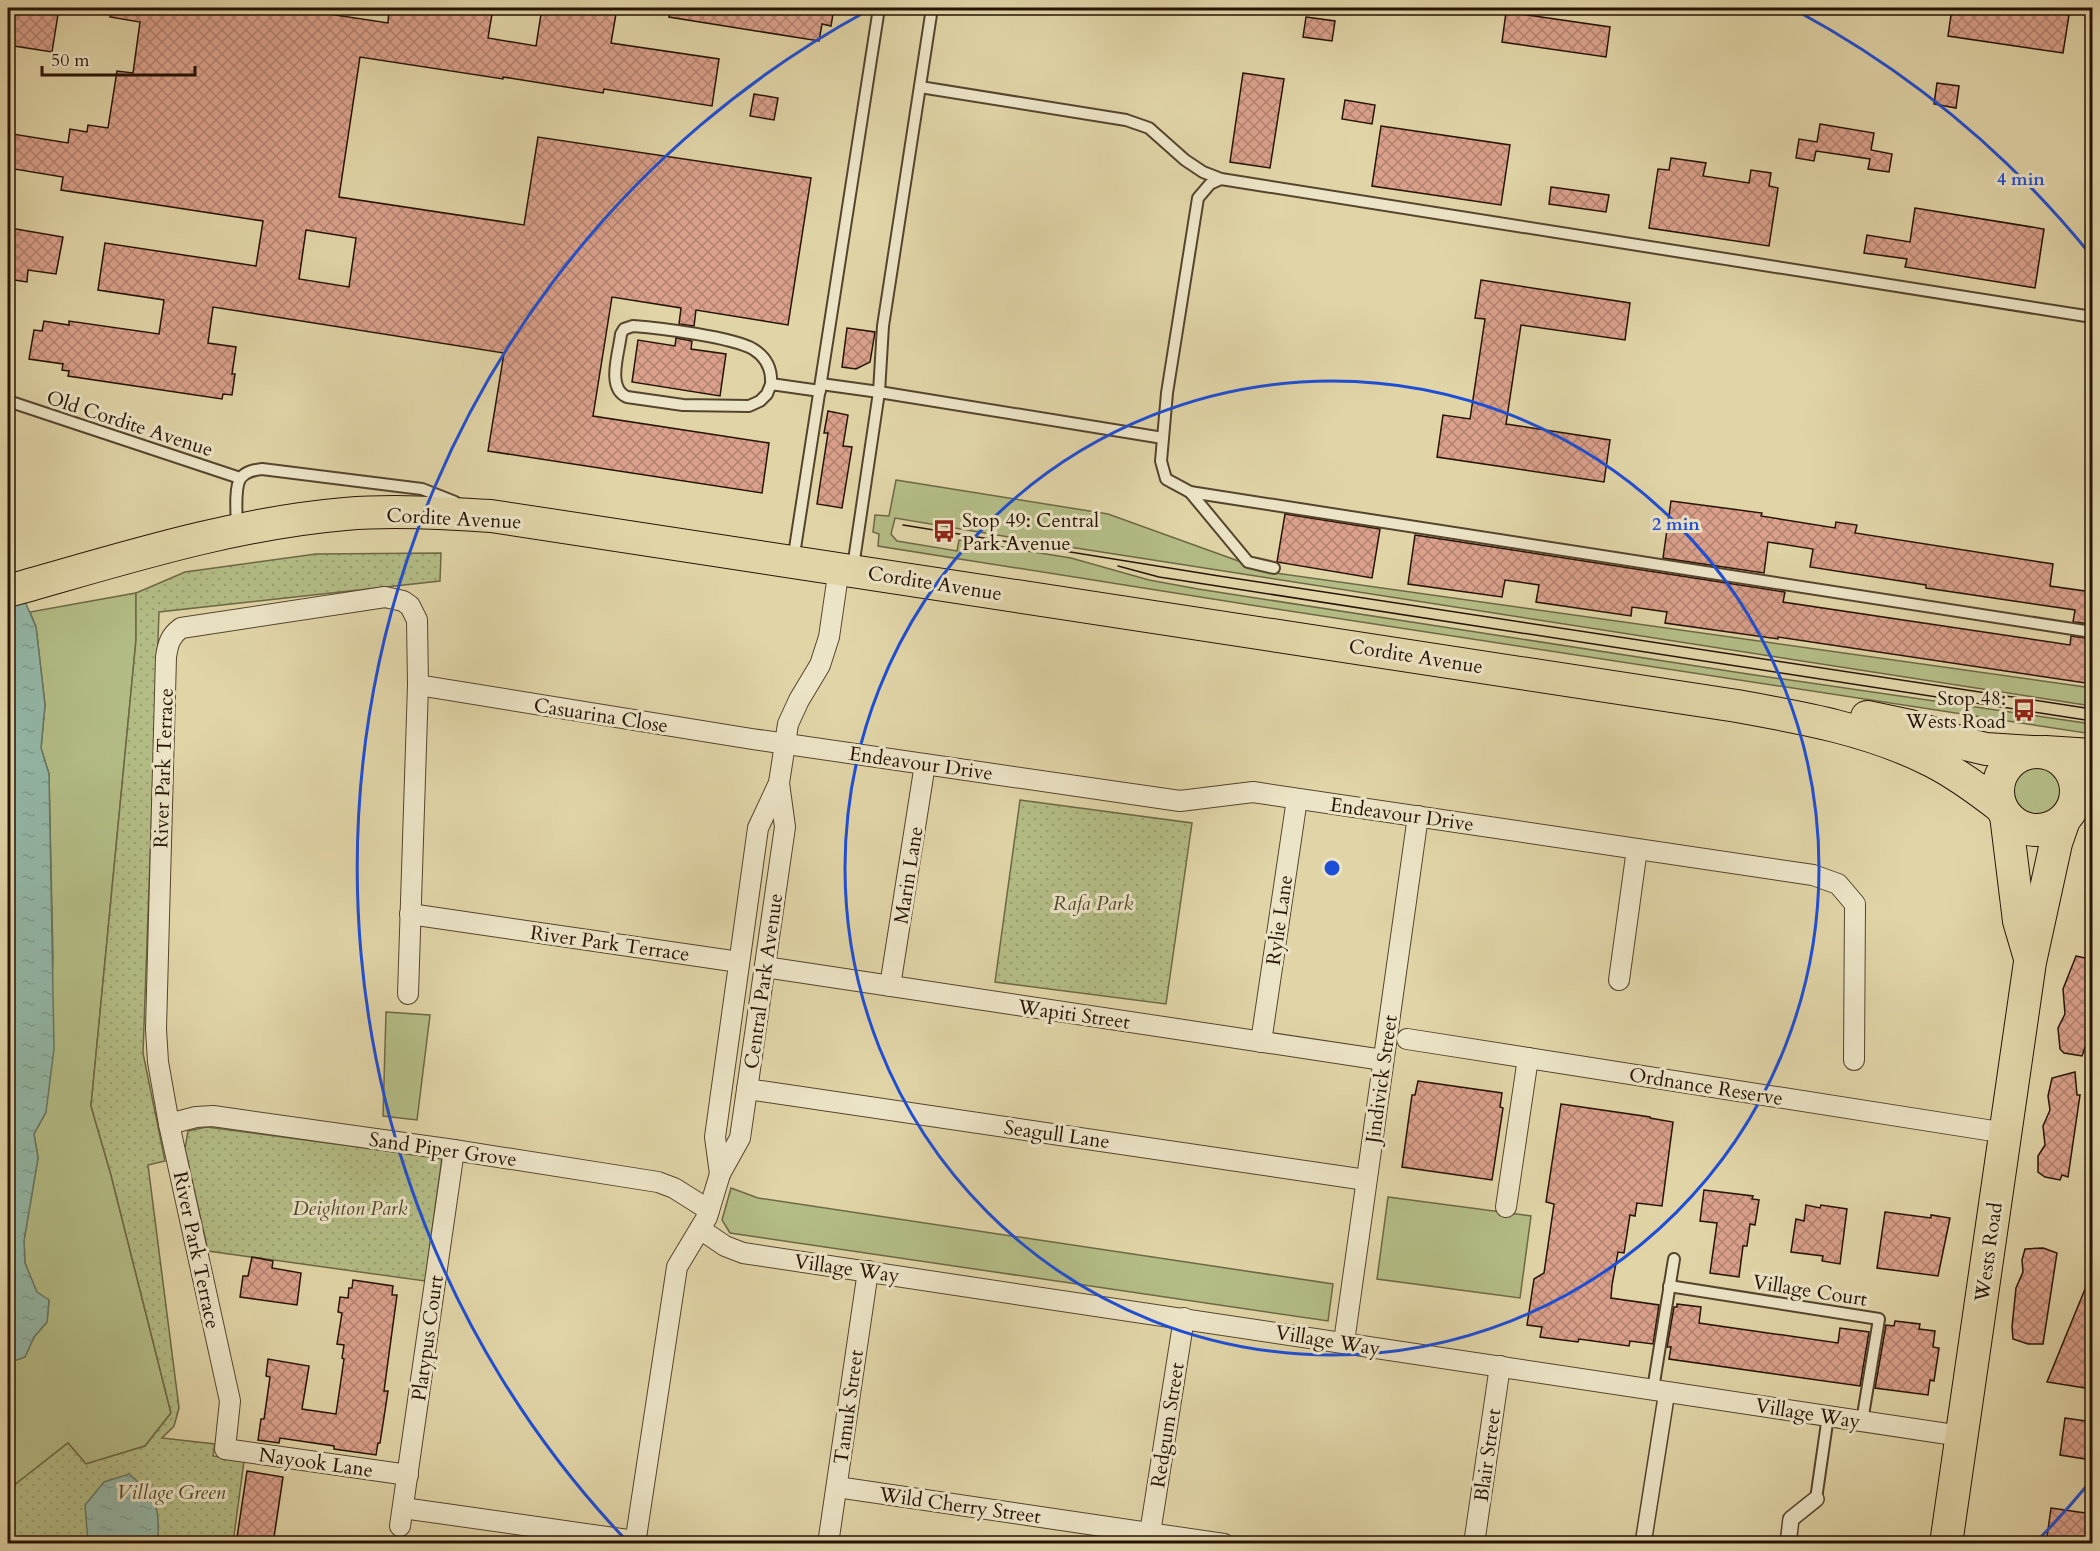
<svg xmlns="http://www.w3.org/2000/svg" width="2100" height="1551" font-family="Cardo,serif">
<defs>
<pattern id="park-dots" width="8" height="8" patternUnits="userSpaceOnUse" patternTransform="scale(1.5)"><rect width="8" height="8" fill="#b4bd86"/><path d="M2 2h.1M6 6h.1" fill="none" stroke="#9ba272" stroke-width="1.8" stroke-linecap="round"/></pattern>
<pattern id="water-ripples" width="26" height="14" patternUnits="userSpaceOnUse" patternTransform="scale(1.5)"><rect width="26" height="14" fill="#94b9a9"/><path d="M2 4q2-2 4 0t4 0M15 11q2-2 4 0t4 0" fill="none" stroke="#7f9e90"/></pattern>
<pattern id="building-cross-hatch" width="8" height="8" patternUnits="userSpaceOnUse" patternTransform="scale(1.5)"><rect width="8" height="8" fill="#dba18c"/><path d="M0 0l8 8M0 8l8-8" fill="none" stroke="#b18270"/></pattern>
</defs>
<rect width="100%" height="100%" fill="#e1d5a8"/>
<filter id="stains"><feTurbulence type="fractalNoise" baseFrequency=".00333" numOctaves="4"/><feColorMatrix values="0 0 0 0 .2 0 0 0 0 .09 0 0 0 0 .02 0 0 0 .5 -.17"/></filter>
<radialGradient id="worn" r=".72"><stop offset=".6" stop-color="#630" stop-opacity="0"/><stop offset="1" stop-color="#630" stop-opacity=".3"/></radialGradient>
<g fill="#b4bd86" stroke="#6d6845" stroke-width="1.5">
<polygon points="896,480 1108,514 1269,572 2092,688 2092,706 1063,546 895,518 891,534 897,541 957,551 959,540 1071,558 1149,580 1198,589 1748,674 2092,724 2092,734 1257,606 878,546 879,534 873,532 875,515 889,516"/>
<polygon points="136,593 136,640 91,1106 111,1175 171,1413 145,1446 86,1464 68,1443 8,1490 8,1363 25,1357 34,1337 47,1322 49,1301 37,1293 25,1263 24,1241 38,1158 34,1134 46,1112 53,959 49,774 41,748 45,705 36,627 30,612"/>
<circle cx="2037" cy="791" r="24"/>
<polygon points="386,1012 430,1015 417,1120 383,1116"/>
<polygon points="731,1188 758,1198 1333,1284 1328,1321 730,1233 722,1220"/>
<polygon points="1388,1197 1531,1216 1520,1298 1377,1279"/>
</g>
<g fill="url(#park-dots)" stroke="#6d6845" stroke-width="1.5">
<polygon points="441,553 440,581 159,612 143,1053 165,1161 148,1165 179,1408 174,1426 162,1438 215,1444 213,1456 244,1461 233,1543 8,1544 8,1490 68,1443 86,1464 145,1446 171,1413 111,1175 91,1106 136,640 136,593 185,572 316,554"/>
<polygon points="1020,800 1192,823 1166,1004 995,982"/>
<polygon points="207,1127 442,1158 425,1281 208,1251 185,1149 188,1131"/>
</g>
<g fill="url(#water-ripples)" stroke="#687767" stroke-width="1.5">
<polygon points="8,562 36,627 45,705 41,748 49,774 54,1049 46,1112 34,1134 38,1158 24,1241 25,1263 37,1292 49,1300 47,1322 34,1337 25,1357 8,1363"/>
<path d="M129 1474C158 1499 159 1505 158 1543H88L85 1505 104 1482Z"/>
</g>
<g fill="url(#building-cross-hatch)" stroke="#261304" stroke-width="1.5" fill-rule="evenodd">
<polygon points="8,8 59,8 52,52 8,45"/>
<path d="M111 8H187L225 13 226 8H289L388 23 389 8H493L488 38 536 46 542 8H617L611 43 719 59 712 106 604 89 603 93 503 77V79L360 57 339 197 524 225 538 137 811 178 788 325 696 310 694 326 679 324 681 308 612 297 593 416 769 443 762 493 488 451 504 353 213 307 208 343 236 347 232 374H235L232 395 223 394 222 399 68 376 69 371 62 370 63 364 29 359 34 330 42 331 44 321 69 325V321L159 334 164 300 98 290 105 243 256 266 263 221 61 190 63 177 8 168 13 134 68 143 70 129 87 132 88 125 108 128 117 71 133 73 140 22 110 17ZM306 230 356 238 349 287 299 279Z"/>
<polygon points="670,8 834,8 831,26 822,24 819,41 669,17"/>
<polygon points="1952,8 2021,8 2069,15 2063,53 1948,36"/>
<polygon points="1506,12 1610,27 1606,57 1502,42"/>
<polygon points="1306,17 1335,21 1332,41 1303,37"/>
<polygon points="1243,73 1284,79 1270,168 1230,162"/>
<polygon points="1937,83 1959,86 1956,108 1934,104"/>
<polygon points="754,94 778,98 774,120 750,116"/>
<polygon points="1345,100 1375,105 1372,124 1342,119"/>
<polygon points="1820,124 1874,133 1871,150 1892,154 1889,172 1868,169 1870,159 1816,151 1814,161 1796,158 1799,139 1817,142"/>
<polygon points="1381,126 1510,145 1501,205 1372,186"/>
<polygon points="1671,158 1706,163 1703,176 1749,183 1751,170 1771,173 1769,186 1778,188 1769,246 1649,228 1658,169 1669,170"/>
<polygon points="1551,187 1609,195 1606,212 1549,204"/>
<polygon points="1915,208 2044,229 2035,288 1905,267 1907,259 1864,253 1867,235 1910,242"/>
<polygon points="10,228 63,237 56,274 28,270 27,282 8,279 8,247"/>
<polygon points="1481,280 1630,303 1625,340 1521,325 1506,424 1610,440 1604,482 1437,457 1443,415 1470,419 1485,319 1475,318"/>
<polygon points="847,328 875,332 870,362 856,369 842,367"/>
<polygon points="676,338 692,341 691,349 726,354 720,396 632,382 638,340 675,346"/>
<polygon points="828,411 848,415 843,446 852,447 842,508 817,504 828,433 824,433"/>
<polygon points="1671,501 1762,513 1761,516 1835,528 1836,522 1857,525 1855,533 2053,564 2050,586 2092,592 2092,624 2073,622 2075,610 1926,588 1926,585 1810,567 1813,549 1768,542 1764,573 1663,558"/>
<polygon points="1285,514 1380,529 1372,578 1277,562"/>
<polygon points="1415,535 1785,592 1783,602 2070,645 2071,636 2092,639 2092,684 1778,637 1778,639 1665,623 1667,612 1632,607 1631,616 1536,602 1539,585 1505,580 1502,597 1408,584"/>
<polygon points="2076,956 2090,959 2092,1011 2090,1028 2092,1028 2082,1056 2064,1053 2060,1049 2058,1028 2065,1014 2063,989"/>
<polygon points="2075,1072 2077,1095 2080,1095 2068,1177 2062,1175 2060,1180 2045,1177 2038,1172 2038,1156 2045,1145 2043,1126 2050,1110 2048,1096 2052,1078"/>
<polygon points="1418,1081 1502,1093 1500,1107 1503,1108 1492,1180 1402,1167 1412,1095 1415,1095"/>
<polygon points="1561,1104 1650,1117 1650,1118 1673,1122 1662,1206 1637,1203 1635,1216 1630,1215 1624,1253 1618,1252 1612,1285 1611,1298 1659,1305 1653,1344 1630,1341 1629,1346 1579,1339 1578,1342 1540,1337 1542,1327 1527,1325 1534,1279 1544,1273 1554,1204 1546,1202"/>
<polygon points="1704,1190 1753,1196 1752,1199 1759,1200 1755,1225 1750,1224 1747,1246 1743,1246 1739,1277 1710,1273 1717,1223 1700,1221"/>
<polygon points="1806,1205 1820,1208 1821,1205 1847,1209 1840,1264 1822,1261 1823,1256 1791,1252 1796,1219 1804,1221"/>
<polygon points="1885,1212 1931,1218 1931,1215 1950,1218 1938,1276 1877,1268"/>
<polygon points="2043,1248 2057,1253 2043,1344 2028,1344 2013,1339 2012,1327 2016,1288 2023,1272 2022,1260 2025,1249"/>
<polygon points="252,1257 273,1261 272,1268 301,1273 297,1305 240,1297 243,1276 248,1276"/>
<polygon points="2092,1272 2092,1389 2047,1382"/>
<polygon points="353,1280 393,1286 392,1295 397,1295 384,1391 388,1391 380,1443 378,1443 376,1455 334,1449 334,1446 280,1438 279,1443 258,1440 261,1419 264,1419 270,1377 266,1376 268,1359 309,1366 302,1409 336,1414 344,1359 342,1358 344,1345 337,1344 342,1313 338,1312 340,1297 348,1298 349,1288 352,1288"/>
<polygon points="1677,1304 1701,1307 1699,1323 1838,1343 1840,1328 1869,1332 1860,1386 1669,1359 1671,1347 1667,1347 1674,1307 1677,1307"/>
<polygon points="1895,1321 1920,1324 1919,1329 1935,1331 1933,1347 1939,1348 1934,1381 1930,1380 1928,1395 1875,1388 1886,1325 1894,1326"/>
<polygon points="2065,1418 2092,1422 2092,1460 2060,1455"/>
<polygon points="247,1471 283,1477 273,1544 236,1544"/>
<polygon points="2051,1508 2092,1514 2092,1544 2046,1544"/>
</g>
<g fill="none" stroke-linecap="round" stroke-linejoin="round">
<g stroke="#55442d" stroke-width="14">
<g id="service">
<polyline points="920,87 1126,120 1149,128 1185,160 1203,172 1221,179 2092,317"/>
<polyline points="1221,179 1210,184 1198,198 1167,393 1161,461 1166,479 1190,492 2092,632"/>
<path d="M771 384C772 369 766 357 753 349 732 337 660 328 633 326L624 329 621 334C619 353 606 388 627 397L683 405 749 406 760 401 767 394 771 384 820 391"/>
<polyline points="821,384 879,392 1163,438"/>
<polyline points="8,401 240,478"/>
<polyline points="1190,492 1248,562 1274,568"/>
<path d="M237 529C237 516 234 490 240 479 245 471 255 470 262 469L422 489 455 502"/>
<polyline points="793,561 879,8"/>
<polyline points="853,567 879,392 883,326 932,8"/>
<polyline points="1669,1286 1879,1319 1862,1421"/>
<polyline points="1653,1389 1674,1259"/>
<polyline points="1816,1499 1828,1416"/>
</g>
</g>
<g stroke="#55442d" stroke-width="18">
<g id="pedestrian">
<polyline points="1643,1544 1667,1391"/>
<polyline points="1788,1544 1791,1519 1816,1499"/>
</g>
</g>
<g stroke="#55442d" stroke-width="22">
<g id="minor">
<polyline points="418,685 752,739 1180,801 1253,792 1813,875 1838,884 1855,904 1854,1060"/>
<polyline points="410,914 739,962"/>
<polyline points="765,967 1383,1060"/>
<polyline points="1619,980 1637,849"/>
<polyline points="890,986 925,764"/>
<path d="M408 994 418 685 417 620 410 606 403 601 385 597 181 628C170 636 168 644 166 657L156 1029 158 1062 169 1124 230 1401 225 1449 408 1475"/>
<polyline points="1407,1039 2006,1133"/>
<polyline points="1261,1042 1297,799"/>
<polyline points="747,1089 1366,1180"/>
<polyline points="169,1124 196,1117 213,1116 454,1150 658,1182 674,1188 709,1210"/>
<polyline points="720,1174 715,1137 758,828 779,783 788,724 799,700 820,665 829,637 839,568"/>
<polyline points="1506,1207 1528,1058"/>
<polyline points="700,1229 725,1246 743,1253 1961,1436"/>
<polyline points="1344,1342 1418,816"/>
<polyline points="837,1487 1224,1544"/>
<polyline points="403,1508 635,1541"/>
<polyline points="400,1526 454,1150"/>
<polyline points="1150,1533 1184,1318"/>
<polyline points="635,1544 677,1267 707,1217 720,1174 740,1138 785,827 779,783"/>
<polyline points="828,1544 868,1271"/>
<polyline points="1474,1544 1500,1366"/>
</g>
</g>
<g stroke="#261304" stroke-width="34">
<g id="primary">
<path d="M8 591C119 560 229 524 345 514 393 510 442 513 491 516L1737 706C1804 718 1871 730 1932 761 1956 773 1979 790 2001 807"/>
<polyline points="1867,717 1910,726 1965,744 1986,749 2032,752"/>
<circle cx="2037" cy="791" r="39"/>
<polyline points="2045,752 2092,755"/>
<polyline points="2006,815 2019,921 2029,955"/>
<polyline points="1946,1544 2030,962 2056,843 2064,820"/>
</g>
</g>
<use href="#service" stroke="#ece4c6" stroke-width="10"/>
<use href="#pedestrian" stroke="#ece4c6" stroke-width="15"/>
<use href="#minor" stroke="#ece4c6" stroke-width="20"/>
<use href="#primary" stroke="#e1d5a8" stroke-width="32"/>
<g stroke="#261304" stroke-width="1.5">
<polyline points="903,525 1219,576 2092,709"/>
<polyline points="1118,566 1159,577 2092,721"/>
</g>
</g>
<g fill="none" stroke="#1d4ed8" stroke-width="3">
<circle cx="1332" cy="868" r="487"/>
<path d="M2090 1482A975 975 0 0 1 2039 1539M625 1539A975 975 0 0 1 867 11M1797 11A975 975 0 0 1 2090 254"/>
</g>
<defs>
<g id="bus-bare" transform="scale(1.8)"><path d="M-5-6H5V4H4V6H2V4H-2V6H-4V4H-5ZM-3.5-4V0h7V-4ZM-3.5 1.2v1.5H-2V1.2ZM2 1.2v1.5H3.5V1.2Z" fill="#8f2418" stroke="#ece4c6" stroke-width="2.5" paint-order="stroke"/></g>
</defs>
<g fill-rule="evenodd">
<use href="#bus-bare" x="944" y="531"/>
<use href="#bus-bare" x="2024" y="710"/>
</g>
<g text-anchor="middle" stroke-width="6" stroke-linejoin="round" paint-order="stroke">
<g font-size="20" fill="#261304" stroke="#ece4c6">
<text transform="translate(130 423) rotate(18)" y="7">Old Cordite Avenue</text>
<text transform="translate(454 518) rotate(3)" y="7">Cordite Avenue</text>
<text transform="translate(935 583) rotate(9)" y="7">Cordite Avenue</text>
<text transform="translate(1416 656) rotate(9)" y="7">Cordite Avenue</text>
<text transform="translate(601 715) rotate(9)" y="7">Casuarina Close</text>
<text transform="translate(921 763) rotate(8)" y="7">Endeavour Drive</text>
<text transform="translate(163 768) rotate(-88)" y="7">River Park Terrace</text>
<text transform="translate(1402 814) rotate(8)" y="7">Endeavour Drive</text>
<text transform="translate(908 875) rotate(-81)" y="7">Marin Lane</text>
<text transform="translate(1279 920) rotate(-82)" y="7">Rylie Lane</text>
<text transform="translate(610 943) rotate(8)" y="7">River Park Terrace</text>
<text transform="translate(763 981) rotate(-82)" y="7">Central Park Avenue</text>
<text transform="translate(1074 1014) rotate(8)" y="7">Wapiti Street</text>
<text transform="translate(1381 1079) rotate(-82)" y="7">Jindivick Street</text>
<text transform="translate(1706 1086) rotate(9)" y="7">Ordnance Reserve</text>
<text transform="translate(1057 1134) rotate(8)" y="7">Seagull Lane</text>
<text transform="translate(443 1149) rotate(8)" y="7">Sand Piper Grove</text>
<text transform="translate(197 1250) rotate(78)" y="7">River Park Terrace</text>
<text transform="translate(1988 1252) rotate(-82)" y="7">Wests Road</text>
<text transform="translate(847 1268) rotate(8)" y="7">Village Way</text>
<text transform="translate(1810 1290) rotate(9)" y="7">Village Court</text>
<text transform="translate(427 1338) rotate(-82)" y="7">Platypus Court</text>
<text transform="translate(1328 1340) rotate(9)" y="7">Village Way</text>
<text transform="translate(848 1407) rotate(-82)" y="7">Tamuk Street</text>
<text transform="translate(1808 1413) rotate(9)" y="7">Village Way</text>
<text transform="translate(1167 1425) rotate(-81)" y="7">Redgum Street</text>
<text transform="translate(1487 1455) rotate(-82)" y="7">Blair Street</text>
<text transform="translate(316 1462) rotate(8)" y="7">Nayook Lane</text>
<text transform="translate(960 1505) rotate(8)" y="7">Wild Cherry Street</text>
</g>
<g font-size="20" fill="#261304" stroke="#ece4c6" text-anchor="start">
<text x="962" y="527">Stop 49: Central<tspan x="962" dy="23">Park Avenue</tspan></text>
<text x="2006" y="705" text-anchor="end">Stop 48:<tspan x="2006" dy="23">Wests Road</tspan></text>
</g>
<g font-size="20" font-style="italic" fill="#51462b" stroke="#ece4c6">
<text x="1093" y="910">Rafa Park</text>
<text x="350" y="1215">Deighton Park</text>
<text x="171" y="1499">Village Green</text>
</g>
</g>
<circle cx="1332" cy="868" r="9" fill="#1d4ed8" stroke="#ece4c6" stroke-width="3"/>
<g font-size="18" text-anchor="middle" font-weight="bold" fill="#1d4ed8" stroke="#ece4c6" stroke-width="6" stroke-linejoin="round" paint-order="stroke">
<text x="2021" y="185">4 min</text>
<text x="1676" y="530">2 min</text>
</g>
<rect width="2100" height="1551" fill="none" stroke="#e1d5a8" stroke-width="30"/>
<rect x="9" y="9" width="2082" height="1533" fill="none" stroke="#261304" stroke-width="3"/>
<rect x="15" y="15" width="2070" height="1521" fill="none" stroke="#261304" stroke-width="1.5"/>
<path d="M42 66v9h153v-9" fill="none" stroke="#261304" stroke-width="3"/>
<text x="51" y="66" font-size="18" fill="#261304" stroke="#ece4c6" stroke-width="4.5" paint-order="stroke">50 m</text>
<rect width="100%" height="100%" filter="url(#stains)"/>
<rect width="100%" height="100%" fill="url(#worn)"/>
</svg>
